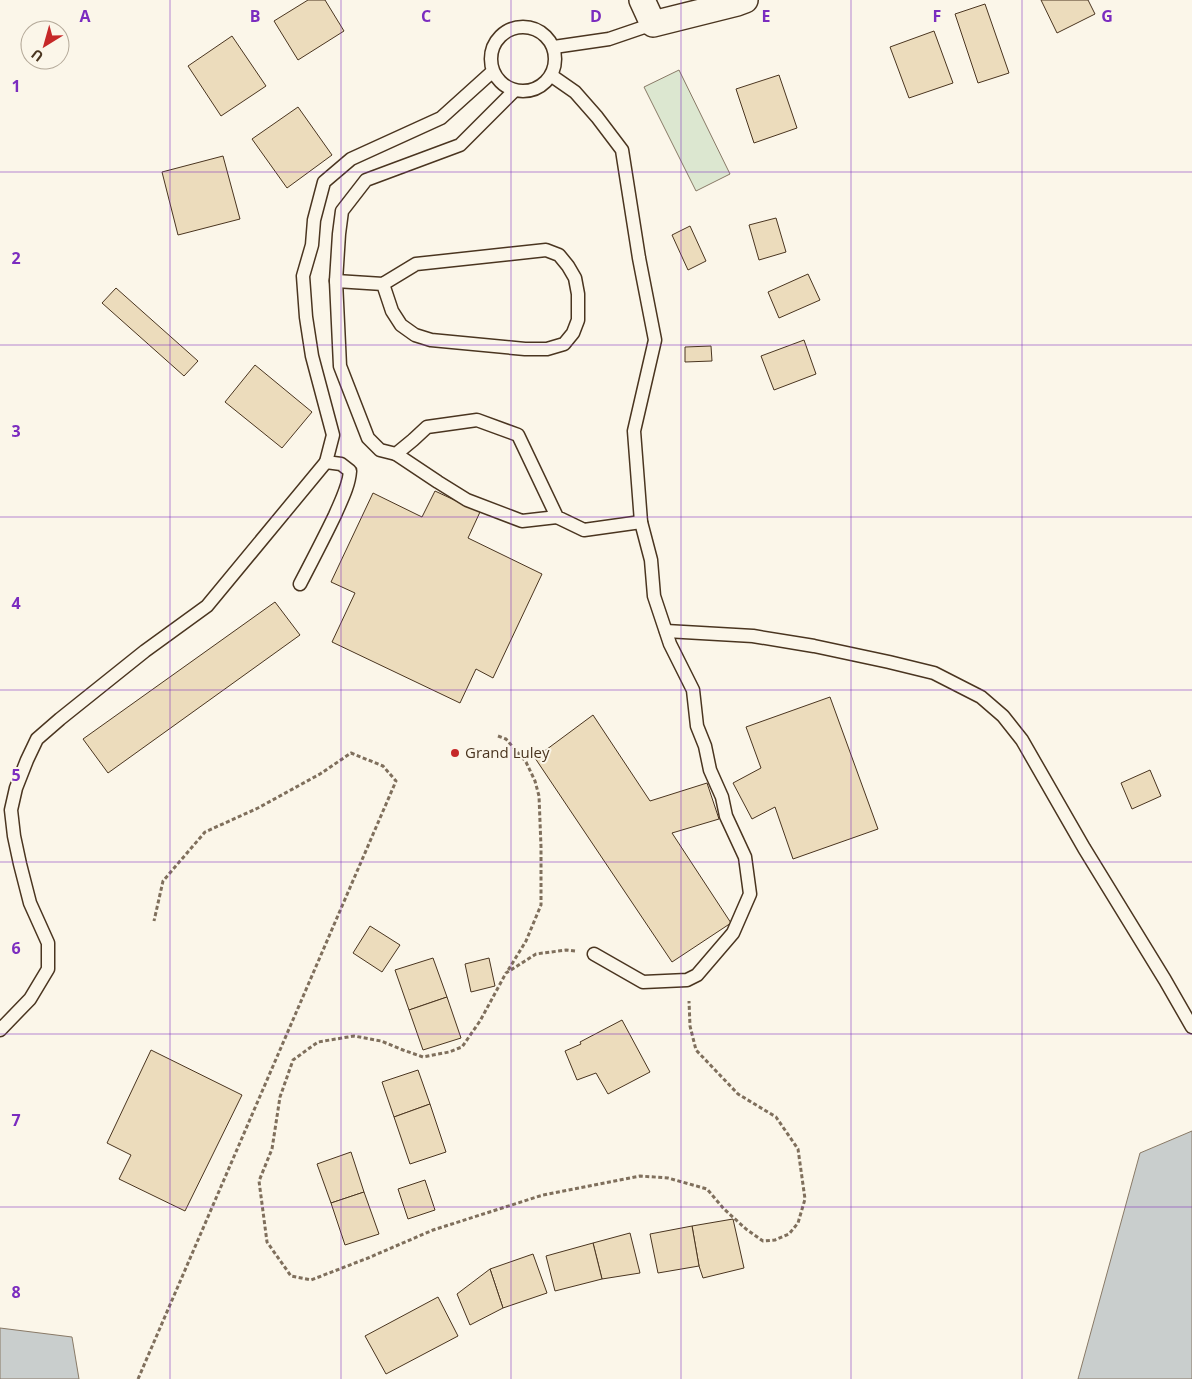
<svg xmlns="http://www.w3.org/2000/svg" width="1192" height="1379" font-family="'Open Sans',sans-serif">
<rect width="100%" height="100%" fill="#fbf6e9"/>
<polygon fill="#dce7d0" stroke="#887966" points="679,70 730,174 696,191 644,87"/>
<g fill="#c9cecd" stroke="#887966">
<polygon points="1192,1131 1192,1379 1078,1379 1140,1153"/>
<polygon points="0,1328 72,1337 79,1379 0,1379"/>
</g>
<g fill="#ecdcbc" stroke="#4a3520">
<polygon points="308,0 325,0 344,31 298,60 274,21"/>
<polygon points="1041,0 1088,0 1095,14 1057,33"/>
<polygon points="985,4 1009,73 978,83 955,14"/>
<polygon points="934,31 953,83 909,98 890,47"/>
<polygon points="232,36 266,86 221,116 188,66"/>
<polygon points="779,75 797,128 754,143 736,89"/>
<polygon points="298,107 332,155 287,188 252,139"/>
<polygon points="223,156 240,219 178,235 162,172"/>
<polygon points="776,218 786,252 759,260 749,225"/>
<polygon points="690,226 706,261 688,270 672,235"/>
<polygon points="808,274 820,300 779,318 768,292"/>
<polygon points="116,288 198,361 184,376 102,303"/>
<polygon points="804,340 816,374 774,390 761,356"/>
<polygon points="711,346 712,361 685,362 685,347"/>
<polygon points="255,365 312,412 282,448 225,402"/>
<polygon points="435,491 480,512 468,538 542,574 493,678 476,669 460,703 332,642 355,593 331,582 373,493 422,517"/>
<polygon points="275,602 300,635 108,773 83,739"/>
<polygon points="830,697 878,829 793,859 775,807 752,819 733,783 761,768 746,727"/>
<polygon points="593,715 650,801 707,783 719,819 672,833 731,923 672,962 535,758"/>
<polygon points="1150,770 1161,796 1132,809 1121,783"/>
<polygon points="370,926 400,945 382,972 353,953"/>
<polygon points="433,958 447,997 409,1010 395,970"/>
<polygon points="489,958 495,986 471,992 465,964"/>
<polygon points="447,997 461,1038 423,1050 409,1010"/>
<polygon points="622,1020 650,1072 608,1094 596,1073 577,1080 565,1051 581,1044 580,1042"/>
<polygon points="151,1050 242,1095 185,1211 119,1179 131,1155 107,1143"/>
<polygon points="418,1070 430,1104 394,1117 382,1082"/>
<polygon points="430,1104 446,1152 410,1164 394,1117"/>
<polygon points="351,1152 364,1192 331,1203 317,1164"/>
<polygon points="425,1180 435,1210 408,1219 398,1189"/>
<polygon points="364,1192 379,1234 345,1245 331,1203"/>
<polygon points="733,1219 744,1268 703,1278 699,1266 692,1226"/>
<polygon points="692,1226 699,1266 658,1273 650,1234"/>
<polygon points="630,1233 640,1273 602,1279 593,1243"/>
<polygon points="593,1243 602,1279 555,1291 546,1256"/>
<polygon points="533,1254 547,1293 503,1308 490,1269"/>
<polygon points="490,1269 503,1308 470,1325 457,1294"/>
<polygon points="438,1297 458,1336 386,1374 365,1336"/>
</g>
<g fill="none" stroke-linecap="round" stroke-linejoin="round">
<g stroke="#4a3520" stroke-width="15">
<g id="lane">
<circle cx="523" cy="59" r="32"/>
<polyline points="554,47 609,39 653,24"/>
<polyline points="552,76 575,92 597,117 622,150 639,258 655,340 634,431 641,522 651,560 654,596 670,644 693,690 697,726 705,746 710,770 722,797 726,816 745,857 750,894 733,933 697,975 687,980 643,982 594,954"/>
<polyline points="514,91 460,145 366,180 342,211 339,234 336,281 340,366 368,438 380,450 396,454 413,440 427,427 477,420 518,435 557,517 584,530 641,522"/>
<polyline points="336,281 383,284 392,311 401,325 415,335 431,340 525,349 547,349 564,344 573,333 578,320 578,294 575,278 568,266 559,255 546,250 416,264 383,284"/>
<polyline points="396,454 438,482 467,500 522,521 557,517"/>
<path d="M300 584C312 561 324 538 335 515 341 501 349 486 350 471L341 464 326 462 333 435 312 356 306 317 303 276 312 245 314 220 324 182 351 159 441 118 492 72"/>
<polyline points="666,631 753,636 814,646 889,662 934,673 981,697 1003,716 1022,740 1084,848 1165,980 1192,1027"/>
<polyline points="0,1030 30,999 48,969 48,943 30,903 20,864 14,836 11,810 16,788 27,760 37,739 60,719 145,651 207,606 326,462"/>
</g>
</g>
<g stroke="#4a3520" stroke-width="28">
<polyline id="street" points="642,0 653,24 737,3 745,0"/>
</g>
<g stroke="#7f6f5c" stroke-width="3" stroke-dasharray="4 2.5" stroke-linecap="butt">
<polyline points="498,736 506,739 526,762 535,781 539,796 541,847 541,905 526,941 507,972"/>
<polyline points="575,951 566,950 536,954 506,973 480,1021 462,1047 449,1052 423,1057 403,1050 381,1041 354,1036 318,1042 293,1060 280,1097 272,1149 259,1181 267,1242 291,1276 311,1280 368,1258 433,1230 543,1195 640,1176 668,1178 707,1189 724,1209 746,1229 763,1241 775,1240 789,1234 798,1223 805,1199 798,1149 776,1117 738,1094 696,1050 690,1026 689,1001"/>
<polyline points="138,1379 396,781 383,766 351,753 320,774 258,808 205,832 163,881 154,921"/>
</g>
<use href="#lane" stroke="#fbf6e9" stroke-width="12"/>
<use href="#street" stroke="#fbf6e9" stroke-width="25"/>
</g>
<path fill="none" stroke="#7b2cbf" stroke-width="1" stroke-opacity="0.55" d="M170 0V1379M341 0V1379M511 0V1379M681 0V1379M851 0V1379M1022 0V1379M0 172H1192M0 345H1192M0 517H1192M0 690H1192M0 862H1192M0 1034H1192M0 1207H1192"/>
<circle fill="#c62828" stroke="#fbf6e9" stroke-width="2" cx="455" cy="753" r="5"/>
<g text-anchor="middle" stroke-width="4" stroke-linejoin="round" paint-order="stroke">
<g font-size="15" fill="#4a3520" stroke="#fbf6e9" text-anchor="start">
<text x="465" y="758">Grand Luley</text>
</g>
</g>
<g font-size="16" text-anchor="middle" font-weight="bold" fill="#7b2cbf" stroke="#fbf6e9" stroke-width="4" stroke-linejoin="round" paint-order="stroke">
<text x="85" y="22">A</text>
<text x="255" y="22">B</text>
<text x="426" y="22">C</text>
<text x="596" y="22">D</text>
<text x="766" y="22">E</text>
<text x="937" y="22">F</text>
<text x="1107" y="22">G</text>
<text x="16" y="92">1</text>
<text x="16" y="264">2</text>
<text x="16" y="437">3</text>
<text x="16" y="609">4</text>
<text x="16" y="781">5</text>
<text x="16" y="954">6</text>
<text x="16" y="1126">7</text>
<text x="16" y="1298">8</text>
</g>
<g transform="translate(45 45) rotate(217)"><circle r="24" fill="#fbf6e9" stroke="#b4a999"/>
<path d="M0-4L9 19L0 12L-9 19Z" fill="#c62828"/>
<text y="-8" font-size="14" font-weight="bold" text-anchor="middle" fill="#4a3520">U</text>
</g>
</svg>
